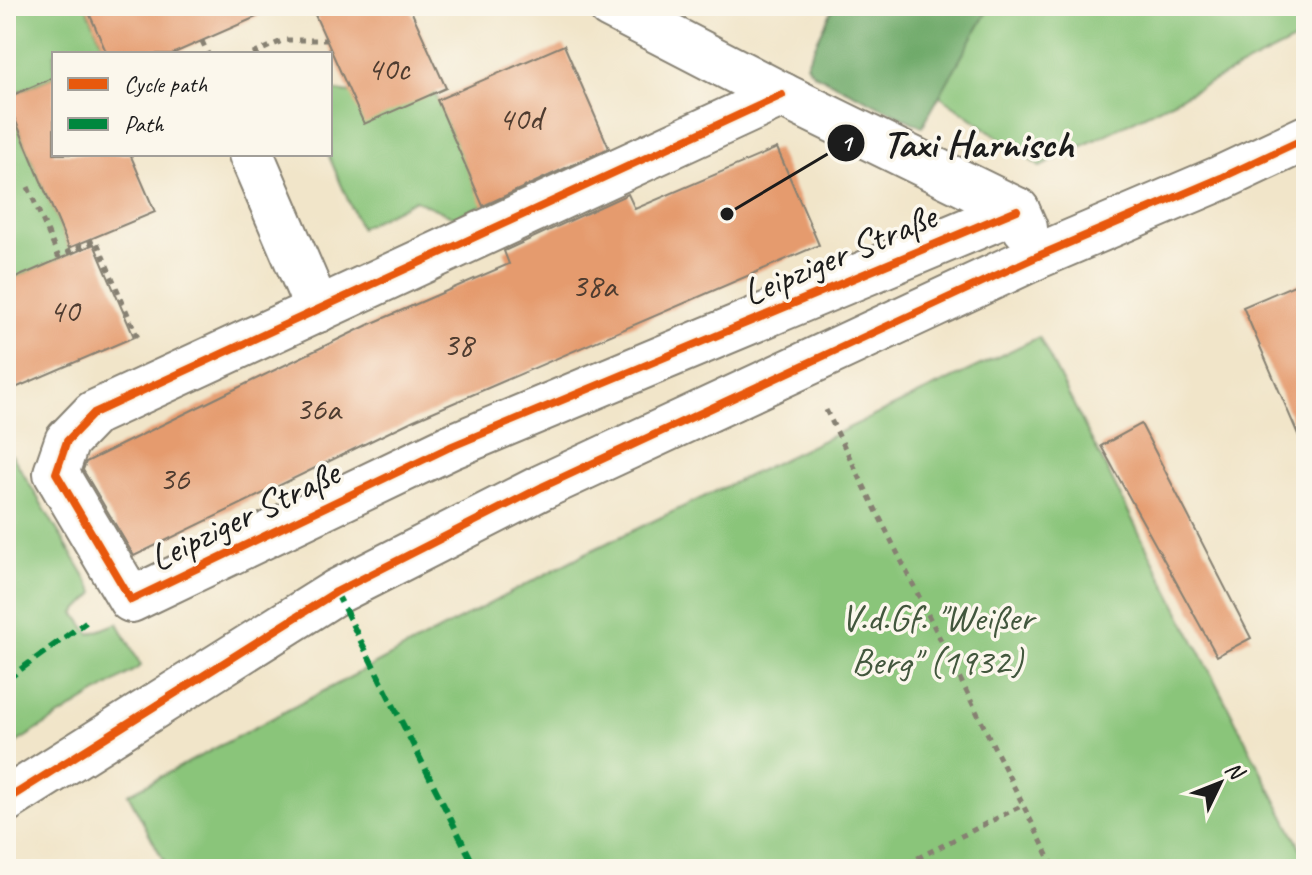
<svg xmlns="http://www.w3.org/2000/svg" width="1312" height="875" font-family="Caveat,sans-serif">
<rect width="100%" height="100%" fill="#fbf7ec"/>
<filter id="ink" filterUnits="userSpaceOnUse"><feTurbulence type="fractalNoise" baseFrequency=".0125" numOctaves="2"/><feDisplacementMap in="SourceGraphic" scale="16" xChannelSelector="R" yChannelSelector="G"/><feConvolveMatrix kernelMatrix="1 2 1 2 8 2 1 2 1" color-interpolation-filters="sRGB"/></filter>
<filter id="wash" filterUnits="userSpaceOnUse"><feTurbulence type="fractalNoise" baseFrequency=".006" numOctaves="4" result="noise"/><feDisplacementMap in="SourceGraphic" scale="32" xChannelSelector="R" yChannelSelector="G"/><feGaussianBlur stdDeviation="1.8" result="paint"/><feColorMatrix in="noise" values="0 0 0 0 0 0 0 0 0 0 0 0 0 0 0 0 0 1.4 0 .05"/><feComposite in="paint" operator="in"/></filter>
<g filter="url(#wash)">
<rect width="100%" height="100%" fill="#f1e5c9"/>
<g fill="#8ac57a" stroke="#53704b" stroke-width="2">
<polygon points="21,6 86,6 107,54 54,54 54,77 6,97 6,36"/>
<polygon points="990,6 1306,6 1306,35 1040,167 939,95"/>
<polygon points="330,90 350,93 435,93 477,191 515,174 510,194 454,217 415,200 360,228 328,154 330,154"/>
<polygon points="6,98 72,254 6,282"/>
<polygon points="1039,337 1306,859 1306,869 168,869 128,794 584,554"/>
<polygon points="6,452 12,455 95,593 75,613 90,634 118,623 141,666 6,749"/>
</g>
<polygon fill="#6faa6a" stroke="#466343" stroke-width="2" points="834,6 990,6 922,127 814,74 806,64"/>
<g id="blocks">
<g fill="#e59b6e">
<polygon points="86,6 281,6 172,54 107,54"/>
<polygon points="311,6 409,6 446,88 364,124"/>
<polygon points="564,45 609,148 483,206 437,100"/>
<polygon points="54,77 54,154 130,154 155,212 69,248 6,98"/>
<polygon points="777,148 819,245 414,420 134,556 83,470 86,462 223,395 368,325 509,264 504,251 628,194 635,209"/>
<polygon points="94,244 134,337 6,392 6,282"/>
<polygon points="1306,280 1306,453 1243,307"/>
<polygon points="1141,424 1251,638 1217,656 1101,446"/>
</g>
</g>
</g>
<g filter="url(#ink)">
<use href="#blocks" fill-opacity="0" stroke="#868072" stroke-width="2"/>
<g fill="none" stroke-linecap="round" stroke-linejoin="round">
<g stroke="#868072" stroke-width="48">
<g id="minor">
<polyline points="610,6 782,95 1017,210 1025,228"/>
<polyline points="782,95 94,413 67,441 56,473 131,600 450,447 1017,210"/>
<polyline points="251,154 318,310"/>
<polyline points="6,800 336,592 542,487 1038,256 1221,178 1306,138"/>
</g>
</g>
<g stroke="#868072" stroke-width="5" stroke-dasharray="6 6" stroke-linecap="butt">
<polyline points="202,41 208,54"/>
<polyline points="253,54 284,40 326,40"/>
<polyline points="28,187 58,256 96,240 138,338"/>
<polyline points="826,410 1055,869"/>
<polyline points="896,869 1023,805"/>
</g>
<use href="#minor" stroke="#fff" stroke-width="44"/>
<g stroke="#00873e" stroke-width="6" stroke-dasharray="12 6" stroke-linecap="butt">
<polyline points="336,592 476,869"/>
<polyline points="6,680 86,622"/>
</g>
<g stroke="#fbf7ec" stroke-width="13">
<g id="cycleway">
<polyline points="782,95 94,413 67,441 56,473 131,600 450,447 1017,210"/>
<polyline points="6,800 336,592 542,487 1038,256 1221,178 1306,138"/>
</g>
</g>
<use href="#cycleway" stroke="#e8590c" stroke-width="8"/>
</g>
</g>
<g text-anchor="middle" stroke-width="7" stroke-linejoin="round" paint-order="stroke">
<g font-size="34" fill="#4e3c30">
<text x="388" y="80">40c</text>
<text x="520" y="130">40d</text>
<text x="594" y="297">38a</text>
<text x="64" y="322">40</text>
<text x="458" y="356">38</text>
<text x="318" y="420">36a</text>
<text x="174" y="490">36</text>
</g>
<g font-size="38" fill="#1c1c1c" stroke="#fbf7ec">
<text transform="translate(839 254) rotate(-23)" y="13">Leipziger Straße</text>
<text transform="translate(244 515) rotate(-26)" y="13">Leipziger Straße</text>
</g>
<g font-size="38" fill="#42573d" stroke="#fbf7ec">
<text x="937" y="630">V.d.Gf. "Weißer<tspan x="937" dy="44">Berg" (1932)</tspan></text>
</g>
</g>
<path fill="none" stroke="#1c1c1c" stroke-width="3" d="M727 214L846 143"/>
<g fill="#1c1c1c" stroke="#fbf7ec" stroke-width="3">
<circle cx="727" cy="214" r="8"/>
<circle cx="846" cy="143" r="20"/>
</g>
<g font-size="24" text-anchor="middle" font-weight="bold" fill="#fff">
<text x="846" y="151">1</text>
</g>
<g font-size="40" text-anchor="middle" font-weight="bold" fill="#1c1c1c" stroke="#fbf7ec" stroke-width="7" stroke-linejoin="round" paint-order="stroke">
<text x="978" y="157">Taxi Harnisch</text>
</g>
<rect width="1312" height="875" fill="none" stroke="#fbf7ec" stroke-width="32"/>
<rect x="52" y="52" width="280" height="104" fill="#fbf7ec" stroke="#a29f99" stroke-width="2"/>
<rect x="68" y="78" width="40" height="12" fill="#e8590c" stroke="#a29f99" stroke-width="2"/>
<text x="124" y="92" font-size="24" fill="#1c1c1c">Cycle path</text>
<rect x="68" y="118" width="40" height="12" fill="#00873e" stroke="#a29f99" stroke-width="2"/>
<text x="124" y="132" font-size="24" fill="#1c1c1c">Path</text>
<g transform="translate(1220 783) rotate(47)" stroke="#fbf7ec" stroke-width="6" paint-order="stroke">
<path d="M0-6L14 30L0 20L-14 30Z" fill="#1c1c1c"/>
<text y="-12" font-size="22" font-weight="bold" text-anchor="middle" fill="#1c1c1c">N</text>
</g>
</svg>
